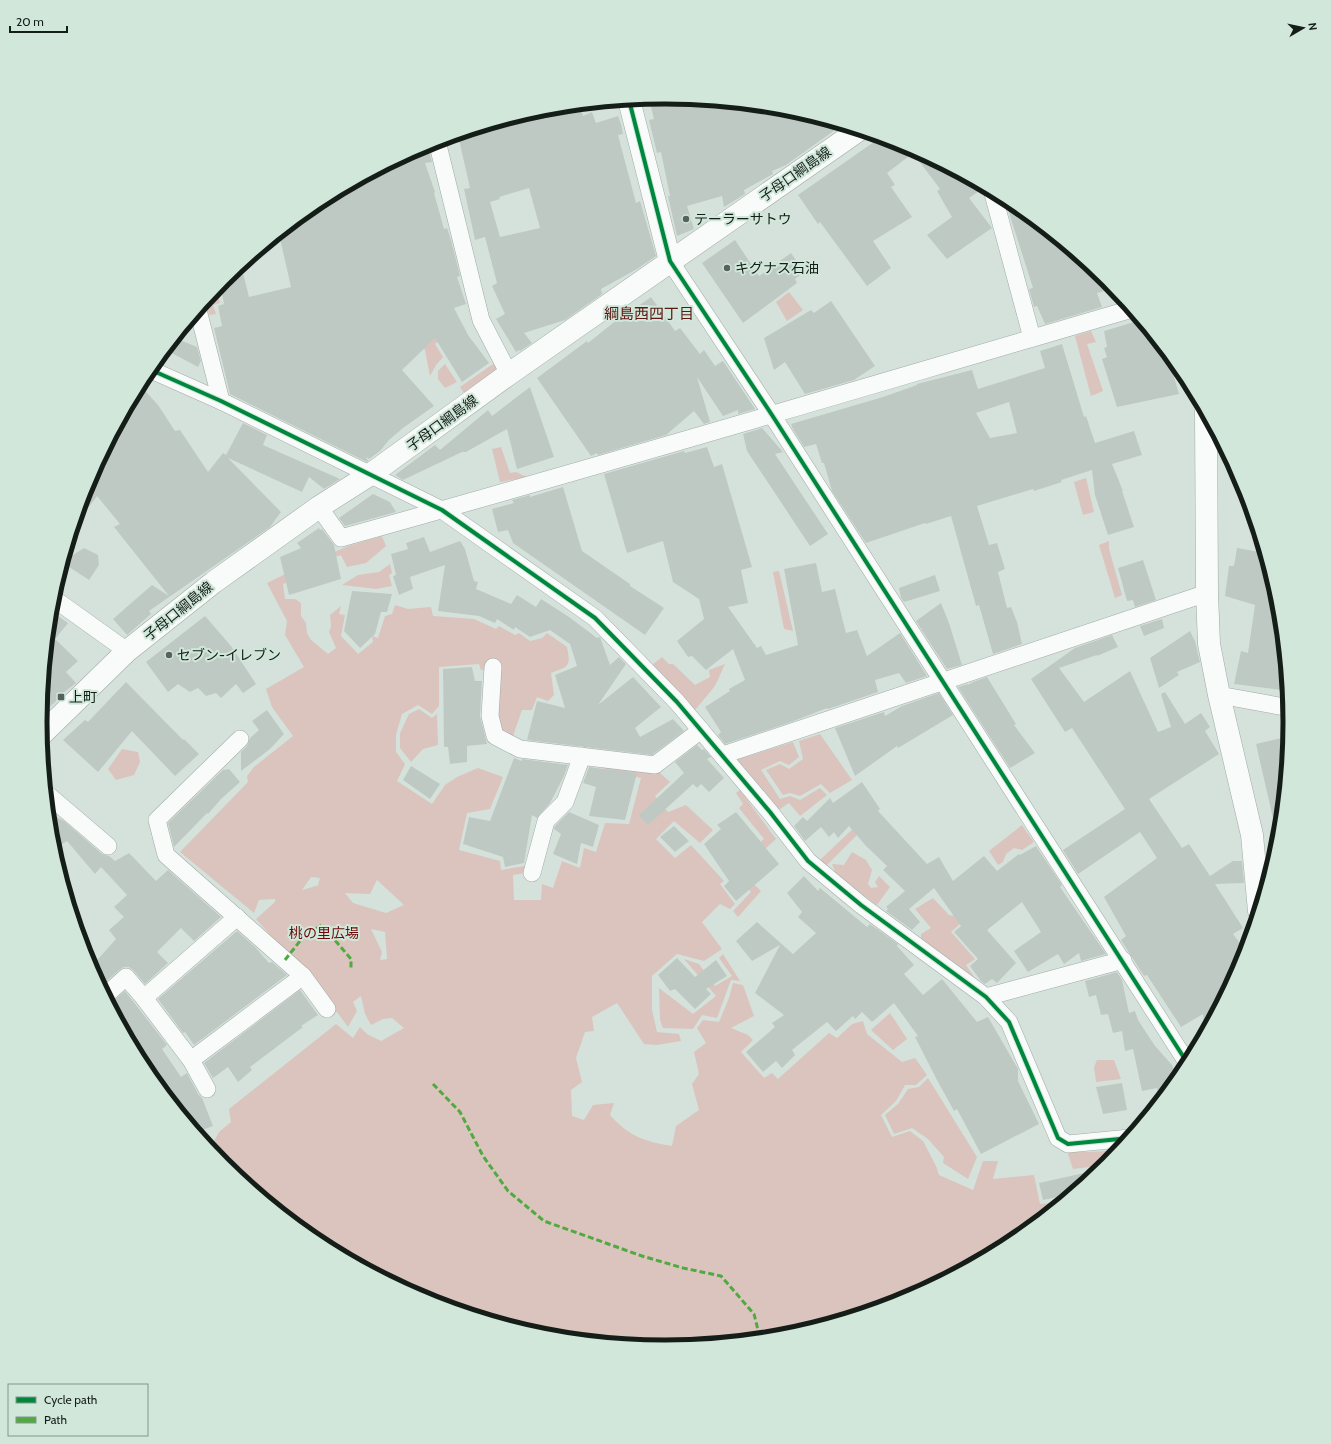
<svg xmlns="http://www.w3.org/2000/svg" width="1331" height="1444" font-family="Cabin,'Noto Sans JP',sans-serif">
<rect width="100%" height="100%" fill="#d5e2db"/>
<g fill="#dac4bd" fill-rule="evenodd">
<polygon points="216,288 220,303 213,305 216,314 209,315 206,301"/>
<polygon points="789,292 803,310 787,321 776,302"/>
<polygon points="1091,331 1096,342 1087,344 1103,391 1091,396 1075,336"/>
<polygon points="450,333 435,344 443,357 436,365 430,376 425,350 417,342"/>
<polygon points="445,364 457,382 445,388 438,379 438,371"/>
<polygon points="493,364 499,371 464,393 460,387"/>
<polygon points="501,447 510,473 516,472 527,477 500,482 492,449"/>
<polygon points="1086,478 1094,512 1083,515 1074,482"/>
<polygon points="382,536 386,546 366,563 347,567 341,555 316,563 315,561 348,546"/>
<polygon points="1109,541 1109,549 1122,595 1115,598 1099,545"/>
<path d="M310 562 313 574 283 584 285 599H295L301 603V616L306 623 307 633 311 640 328 654 336 648 329 632 331 627 330 615 341 606 339 614 345 615 341 636 358 654 373 642 372 636 378 638 385 616 392 614 395 605 408 609 431 607 433 616 474 619 496 629 499 626 515 635 519 633 530 641 542 638 547 633 567 647C571 667 569 666 551 673L554 695 548 701 537 697 532 710H522L512 739 501 734 489 670H481L479 664 439 667V706L432 714 418 705 402 714 396 735V752L405 764 397 781 432 804 445 785 457 777 478 768 503 777 490 809 467 813 459 850 500 861 501 870 525 866 526 873 513 875 514 900H541L542 884 553 888 562 861 580 868 584 848 596 852 605 823 629 824 641 778 602 768 606 764 657 770 670 782 655 796 668 812 686 805 713 830 700 843 674 821 656 839 675 858 691 845 724 881 720 884 735 904 730 909 720 904 702 922 722 949 704 961 677 954 652 976V1010L657 1032 679 1034 681 1041 657 1045 644 1044 617 1003 592 1017 594 1031 585 1032 576 1058 582 1082 571 1090 572 1116 584 1120 593 1105 614 1103 610 1115C630 1137 644 1141 672 1146L676 1126 699 1110 692 1084 699 1074 694 1052 706 1043 697 1028 703 1020 719 1022 729 998 733 983 743 985 754 1016 731 1028 748 1035 753 1040 741 1052 764 1078 772 1073 778 1079 829 1033 837 1038 852 1024 863 1021 867 1034 902 1062 915 1058 927 1075 916 1085H905L896 1101 881 1115 892 1137 910 1131 923 1141 936 1166 939 1175 973 1190 983 1161H998L993 1179 1034 1175 1040 1204 1062 1202 1013 1242 905 1300 787 1336 665 1347 543 1335 426 1300 318 1242 223 1164 207 1144 213 1143 219 1132 231 1122 229 1109 336 1024 353 1038 360 1027 367 1034 381 1041 404 1028 392 1018 383 1019 371 1025 365 1014 361 996 353 1002 357 1011 348 1027 337 1012 334 1013 308 978 256 919 275 902V899L259 900 254 913 180 852 248 782 247 776 254 767 293 736 272 707 266 689 304 667 285 635 287 621 267 583ZM311 877 320 878 318 884 319 885 302 890ZM377 880 404 905 386 913 353 903 345 893 370 894ZM371 929 385 932 387 959 380 960 382 952Z"/>
<polygon points="390,564 392,573 389,575 392,586 376,589 342,585 358,575 379,572"/>
<polygon points="779,571 793,631 784,629 773,572"/>
<polygon points="662,657 669,664 673,664 695,685 710,677 709,670 725,664 715,686 695,710 652,665"/>
<polygon points="419,709 432,718 437,714 438,745 423,749 411,762 400,748 400,733 409,714"/>
<polygon points="820,734 852,780 830,793 821,784 800,796 790,793 783,795 766,770 780,764 789,769 803,759 799,741"/>
<polygon points="793,742 799,757 789,765 780,761 761,770 780,799 790,796 800,800 820,788 827,795 800,816 789,803 777,811 736,760"/>
<polygon points="122,749 138,752 140,762 134,775 116,780 108,769"/>
<polygon points="740,790 776,839 754,859 740,858 764,839 739,808 743,804 736,793"/>
<polygon points="860,822 866,826 827,865 820,860"/>
<polygon points="1022,825 1034,842 1022,850 1014,848 1006,854 1003,862 998,865 989,851"/>
<polygon points="852,852 866,860 872,870 868,884 871,888 878,887 875,882 879,876 890,887 877,905 837,876 832,864 844,865"/>
<polygon points="747,878 761,891 738,917 733,911 751,892 744,883"/>
<polygon points="933,898 949,915 956,916 962,922 951,932 975,959 966,965 978,983 921,939 921,934 931,928 915,909"/>
<polygon points="723,954 740,981 731,980 717,1018 702,1015 693,1029 663,1028 660,1020 659,988 693,1014 716,996 684,959 699,964 715,986 732,976 719,958"/>
<polygon points="890,1013 907,1039 893,1050 871,1030"/>
<polygon points="1097,1060 1114,1060 1121,1079 1096,1082 1094,1067"/>
<polygon points="928,1078 977,1157 968,1179 943,1163 944,1157 928,1139 912,1128 894,1134 885,1115 898,1104 908,1089 919,1087"/>
<path d="M1120 1149 1108 1164 1099 1172 1097 1166 1073 1169 1067 1151C1085 1153 1102 1152 1120 1149Z"/>
</g>
<g fill="#bfc9c3" fill-rule="evenodd">
<polygon points="666,96 788,109 842,125 786,165 772,171 773,174 744,190 745,194 724,207 722,196 687,206 694,229 677,236 668,196 670,196 661,152 657,153 649,120 654,119 649,98"/>
<path d="M580 105 583 116 592 112 596 123 618 116 621 124 623 134 618 135 636 203 640 201 656 256 637 269 601 289 602 294 565 320 524 333 532 343 520 351 519 350 516 352 496 319 505 314 492 286 497 283 485 237 475 240 464 189 470 188 458 135 544 108ZM529 188 540 228 500 237 490 202 500 199 499 197Z"/>
<polygon points="881,137 905,144 983,186 982,189 969,198 992,228 947,259 927,235 952,217 937,191 940,189 913,153 887,173 895,185 891,187 912,217 873,241 891,268 867,286 820,222 818,224 798,195"/>
<polygon points="427,144 432,162 425,163 435,192 434,193 444,229 447,228 451,240 460,276 457,277 466,304 454,308 468,335 489,363 462,382 435,338 402,370 434,406 403,428 389,440 380,451 369,459 366,457 368,461 367,462 230,394 214,328 222,326 218,306 224,304 220,283 241,265 249,297 291,287 279,234 318,202"/>
<polygon points="1004,197 1013,202 1108,280 1109,282 1109,290 1097,293 1102,307 1045,324 1037,306 1034,307 1029,289 1033,288"/>
<polygon points="735,240 759,276 791,253 804,272 795,279 797,283 743,323 702,263"/>
<polygon points="651,297 675,331 680,328 700,354 704,350 715,366 723,361 755,409 738,414 738,410 723,416 697,377 710,422 704,424 694,411 666,435 598,455 597,453 591,456 537,378 587,341 588,343 623,315 624,316"/>
<polygon points="831,301 875,366 854,380 805,394 785,362 774,370 764,338 811,310 814,313"/>
<polygon points="1141,320 1166,350 1179,394 1117,407 1102,359 1107,357 1104,348 1107,347 1104,331"/>
<polygon points="175,338 197,347 201,361 198,367 166,350"/>
<path d="M1062 344 1084 417 1086 416 1095 443 1134 431 1142 455 1112 464 1123 491H1122L1134 527 1108 535 1095 495 1092 470 1061 480 1062 482 1034 491 1033 489 977 506 989 545 997 543 1005 569 998 572 1007 608 1011 607 1017 622 1022 644 993 654 979 605 976 606 951 516 926 524 925 523 866 543 832 491 824 463H822L816 444 804 447 793 429 791 424 883 397 917 385V384L972 370 978 389 1045 368 1040 351ZM1009 402 1017 433 990 438 976 413Z"/>
<polygon points="140,385 158,405 175,431 180,430 208,472 223,453 226,455 243,423 267,435 263,445 340,479 324,489 309,477 302,492 228,458 281,512 270,527 149,611 151,614 127,635 113,619 152,585 169,596 114,527 120,524 97,496 77,523 76,522 88,482"/>
<polygon points="530,387 554,457 517,469 507,429 466,452 462,452 403,480 395,475 435,445 440,450 488,410 492,416"/>
<polygon points="762,428 783,452 775,454 828,534 810,546 747,451 743,434"/>
<polygon points="707,447 714,467 722,464 752,567 741,570 748,603 728,607 757,648 761,646 766,655 798,645 784,569 816,563 822,592 835,589 846,633 857,630 867,656 900,633 927,676 906,683 899,673 875,680 878,692 828,709 827,708 791,722 725,744 718,735 721,732 705,707 730,691 729,689 745,680 733,649 706,670 692,656 688,657 677,641 704,619 699,599 673,582 663,541 627,553 604,474 684,451 685,453"/>
<polygon points="563,487 582,551 630,584 630,586 664,608 645,635 513,543 508,530 498,532 492,509 514,503 512,500 530,495 530,497"/>
<polygon points="373,494 390,502 396,512 345,526 339,518"/>
<polygon points="319,528 320,530 322,529 334,545 341,579 289,595 280,557 301,548 297,543"/>
<polygon points="424,537 430,552 460,541 465,549 474,581 478,582 476,589 511,604 517,595 536,607 541,599 569,617 597,638 600,637 610,665 619,657 626,664 598,705 633,677 661,707 635,728 640,737 673,719 684,731 652,755 527,740 537,701 565,708 555,675 577,666 570,644 550,630 530,637 515,627 514,630 497,619 495,623 479,616 438,611 445,565 410,577 413,589 399,595 393,576 396,575 391,554 408,549 406,543"/>
<polygon points="84,548 98,555 99,565 89,580 63,563 64,561"/>
<polygon points="1237,548 1265,553 1279,600 1285,665 1281,690 1234,684 1241,651 1248,653 1255,605 1225,596 1229,566 1234,566"/>
<polygon points="1143,560 1156,600 1135,607 1133,600 1127,601 1118,568"/>
<polygon points="935,575 940,591 904,602 901,598 899,588"/>
<polygon points="352,591 392,594 387,612 381,612 375,634 360,648 344,631"/>
<polygon points="941,603 949,623 962,665 947,669 916,621"/>
<polygon points="51,611 68,623 55,639 78,661 66,672 76,683 59,696 61,697 41,714"/>
<polygon points="205,616 231,646 256,684 243,693 236,684 221,698 216,693 206,696 198,688 190,692 178,684 168,692 146,662"/>
<polygon points="1162,619 1164,628 1144,636 1140,626"/>
<polygon points="1190,631 1195,641 1200,662 1177,672 1179,675 1159,688 1150,658"/>
<polygon points="1112,635 1118,647 1097,656 1097,655 1059,668 1084,702 1130,671 1158,732 1171,727 1161,694 1165,692 1185,724 1201,713 1210,727 1205,731 1219,754 1149,799 1182,848 1189,844 1210,876 1233,861 1242,861 1244,883 1215,884 1243,928 1233,934 1245,950 1235,956 1241,965 1205,1034 1203,1014 1181,1027 1147,975 1144,976 1121,940 1126,936 1104,897 1157,858 1140,832 1078,874 1063,850 1125,809 1072,728 1065,732 1031,679 1075,648"/>
<polygon points="472,667 475,681 482,681 480,716 487,744 467,746 467,762 450,764 448,747 444,747 443,669"/>
<polygon points="987,677 1016,724 1014,725 1035,753 1010,768 958,687 968,684 968,685 973,682"/>
<polygon points="126,682 183,740 184,739 199,754 175,776 132,731 98,772 63,740 85,720 88,722"/>
<polygon points="939,693 953,715 898,748 897,746 855,776 835,728 884,712 885,716 902,706"/>
<polygon points="267,710 284,734 270,749 241,771 241,752 247,746 250,738 259,730 252,721"/>
<polygon points="1290,736 1280,836 1277,836 1256,744"/>
<polygon points="697,745 702,750 704,749 711,757 707,759 724,778 709,792 701,784 697,788 693,784 648,825 639,815 684,773 675,762"/>
<polygon points="514,758 522,761 522,759 568,765 563,778 550,803 537,818 532,815 524,863 505,867 503,857 463,844 469,817 490,821"/>
<polygon points="411,766 440,784 430,799 403,780"/>
<polygon points="589,767 637,773 625,820 589,816 596,787 583,783"/>
<polygon points="229,769 240,782 221,799 208,814 207,813 174,847 168,823 223,770"/>
<polygon points="862,782 880,809 878,811 927,864 939,857 953,881 984,856 997,871 1019,854 1020,855 1036,846 1062,885 1060,887 1106,954 1081,961 1079,953 1064,964 1058,954 1028,972 1014,951 1041,932 1022,902 987,930 1016,963 997,983 992,979 985,984 981,981 970,966 978,959 954,932 961,926 934,888 909,909 920,922 912,930 886,911 888,909 886,907 905,891 883,870 887,866 866,846 849,826 838,838 834,832 829,837 821,827 805,841 794,826 803,817 807,821 830,798 833,803"/>
<polygon points="569,812 599,825 593,847 581,843 577,864 553,854 561,834 554,829 555,826"/>
<polygon points="736,812 779,864 736,901 724,886 729,881 704,844 721,829 717,825"/>
<polygon points="49,813 64,821 102,854 109,856 115,861 129,853 156,881 168,870 221,917 194,941 181,928 157,952 168,963 145,984 133,970 129,967 124,967 119,970 101,986 91,967 116,939 109,930 124,917 114,907 127,895 101,867 95,874 67,841 53,849"/>
<polygon points="674,826 689,841 675,852 660,837"/>
<polygon points="804,876 818,891 820,888 867,927 870,924 898,944 897,946 914,965 904,974 923,995 942,979 977,1022 988,1017 1018,1069 1018,1081 1039,1124 981,1154 957,1109 954,1111 937,1080 915,1037 918,1036 894,1003 872,1022 862,1012 855,1019 853,1016 836,1031 827,1022 792,1050 795,1055 782,1068 776,1061 763,1072 746,1052 775,1027 772,1023 784,1015 755,993 780,945 752,961 736,941 757,922 793,954 816,933 798,917 802,912 787,893"/>
<polygon points="237,931 255,947 269,963 272,962 287,975 194,1045 185,1032 183,1033 158,999"/>
<polygon points="677,958 695,977 716,960 727,976 706,989 711,994 695,1009 675,989 670,991 658,975"/>
<polygon points="1117,972 1122,980 1129,1013 1135,1011 1138,1020 1155,1046 1172,1065 1178,1079 1159,1101 1157,1088 1142,1091 1133,1049 1125,1051 1122,1031 1113,1033 1108,1014 1101,1015 1096,995 1089,997 1085,981"/>
<polygon points="300,990 318,1015 301,1026 303,1027 250,1067 252,1070 238,1082 228,1067 213,1078 204,1063"/>
<polygon points="125,991 167,1045 162,1049 181,1077 187,1073 198,1094 202,1098 213,1126 197,1132 163,1091 149,1060 124,1030 110,1004"/>
<polygon points="1122,1083 1127,1110 1103,1114 1096,1087"/>
<polygon points="1102,1169 1072,1194 1043,1200 1039,1183"/>
</g>
<g fill="none" stroke-linecap="round" stroke-linejoin="round">
<g stroke="#a0aaa5" stroke-width="18">
<g id="street">
<polyline points="437,141 481,320 509,374"/>
<polyline points="992,190 1032,338"/>
<polyline points="670,261 772,415 1188,1064"/>
<polyline points="198,310 221,401"/>
<polyline points="149,369 221,401 442,510 595,618 677,702 770,812 808,861 861,905 986,997 1009,1022 1058,1138 1068,1144 1130,1138"/>
<path d="M319 507 341 538C605 465 868 386 1132 309"/>
<polyline points="53,598 127,651"/>
<polyline points="493,667 490,716 495,736 520,749 655,765 701,730"/>
<polyline points="1219,695 1290,708"/>
<polyline points="240,739 157,820 166,855 303,976 327,1009"/>
<polyline points="723,755 1207,593"/>
<polyline points="47,794 108,846"/>
<polyline points="532,873 546,821 565,802 582,756"/>
<polyline points="106,995 126,977 144,998 191,1060 207,1089"/>
<polyline points="986,997 1123,960"/>
<polyline points="144,998 237,917"/>
<polyline points="191,1060 303,976"/>
</g>
</g>
<g stroke="#a0aaa5" stroke-width="23">
<g id="secondary">
<polyline points="629,100 670,261"/>
<polyline points="1206,412 1207,593 1209,644 1219,695 1252,835 1259,911"/>
<polyline points="41,735 127,651 214,582 319,507 371,474 509,374 859,130"/>
</g>
</g>
<use href="#street" stroke="#f9fbfa" stroke-width="17"/>
<use href="#secondary" stroke="#f9fbfa" stroke-width="22"/>
<g stroke="#51a942" stroke-width="3" stroke-dasharray="6 3" stroke-linecap="butt">
<polyline points="285,960 304,936 322,925 351,959 351,970"/>
<polyline points="433,1084 460,1112 483,1156 508,1191 544,1221 642,1256 683,1268 721,1276 754,1314 760,1338"/>
</g>
<g stroke="#d0e7da" stroke-width="6">
<g id="cycleway">
<polyline points="629,100 670,261 772,415 1188,1064"/>
<polyline points="149,369 221,401 442,510 595,618 677,702 770,812 808,861 861,905 986,997 1009,1022 1058,1138 1068,1144 1130,1138"/>
</g>
</g>
<use href="#cycleway" stroke="#00873e" stroke-width="4"/>
</g>
<g fill="#58625c" stroke="#d0e7da" stroke-width="1.5">
<circle cx="686" cy="219" r="4"/>
<circle cx="727" cy="268" r="4"/>
<circle cx="169" cy="655" r="4"/>
<rect x="57" y="693" width="8" height="8" rx="2"/>
</g>
<g text-anchor="middle" stroke-width="4" stroke-linejoin="round" paint-order="stroke">
<g font-size="14" fill="#141d18" stroke="#d0e7da">
<text transform="translate(795 174) rotate(-35)" y="5">子母口綱島線</text>
<text transform="translate(442 423) rotate(-36)" y="5">子母口綱島線</text>
<text transform="translate(178 611) rotate(-39)" y="5">子母口綱島線</text>
</g>
<g font-size="14" fill="#141d18" stroke="#d0e7da" text-anchor="start">
<text x="694" y="224">テーラーサトウ</text>
<text x="735" y="273">キグナス石油</text>
<text x="177" y="660">セブン-イレブン</text>
<text x="69" y="702">上町</text>
</g>
<g font-size="14" fill="#6c0808" stroke="#d0e7da">
<text x="324" y="938">桃の里広場</text>
</g>
<g font-size="15" fill="#5c1813" stroke="#d0e7da">
<text x="649" y="319">綱島西四丁目</text>
</g>
</g>
<path d="M0 0H1331V1444H0ZM47 722a618 618 0 1 1 1236 0a618 618 0 1 1-1236 0Z" fill="#d0e7da" fill-rule="evenodd"/>
<path fill="none" stroke="#141d18" stroke-width="5" d="M47 722a618 618 0 1 1 1236 0a618 618 0 1 1-1236 0Z"/>
<rect x="8" y="1384" width="140" height="52" fill="#d0e7da" stroke="#85968c"/>
<rect x="16" y="1397" width="20" height="6" fill="#00873e" stroke="#85968c"/>
<text x="44" y="1404" font-size="12" fill="#141d18">Cycle path</text>
<rect x="16" y="1417" width="20" height="6" fill="#51a942" stroke="#85968c"/>
<text x="44" y="1424" font-size="12" fill="#141d18">Path</text>
<g transform="translate(1303 28) rotate(81)" stroke="#d0e7da" stroke-width="3" paint-order="stroke">
<path d="M0-3L7 15L0 10L-7 15Z" fill="#141d18"/>
<text y="-6" font-size="11" font-weight="bold" text-anchor="middle" fill="#141d18">N</text>
</g>
<path d="M10 26v6h57v-6" fill="none" stroke="#141d18" stroke-width="2"/>
<text x="16" y="26" font-size="12" fill="#141d18" stroke="#d0e7da" stroke-width="3" paint-order="stroke">20 m</text>
</svg>
